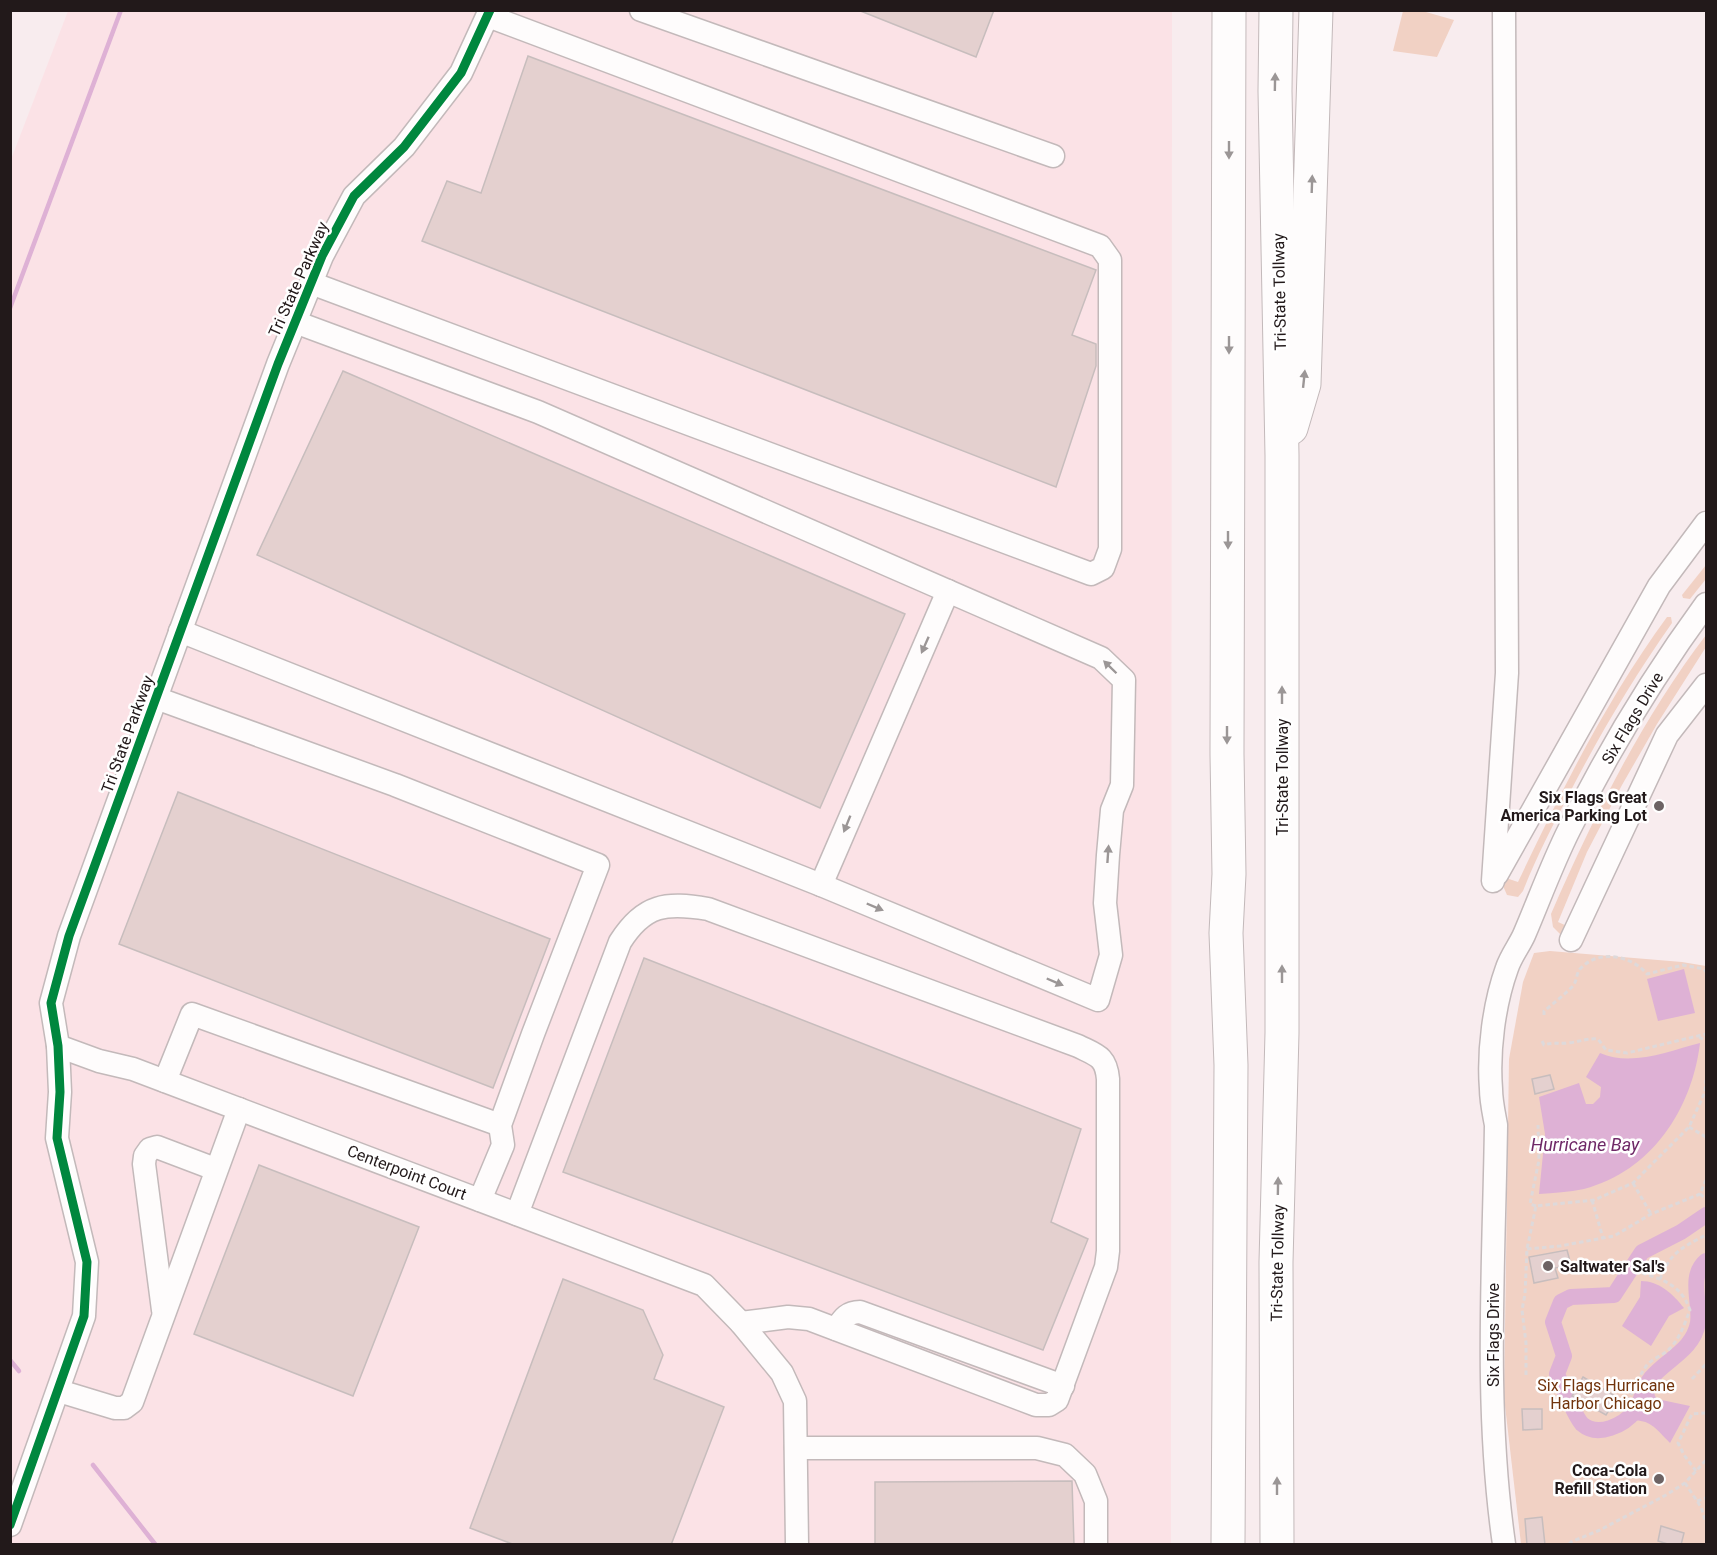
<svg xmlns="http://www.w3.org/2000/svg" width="1717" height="1555" font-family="Roboto,sans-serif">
<rect width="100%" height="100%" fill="#f8ecee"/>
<polygon fill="#fbe2e6" points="68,11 1172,11 1171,1544 11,1544 10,162"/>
<g fill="#f1d1c4">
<polygon points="1403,11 1426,11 1426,12 1454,20 1437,57 1393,51"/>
<polygon points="1706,565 1706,579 1690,599 1683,598 1682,595"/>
<path d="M1667 617H1671L1672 623C1632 680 1600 734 1568 796 1552 827 1536 858 1523 891L1518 897 1507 895 1500 879 1503 877 1518 882C1561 791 1607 699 1667 617Z"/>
<path d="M1706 635V647L1657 724 1622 785 1587 852 1558 922 1567 926 1561 935 1553 927 1551 914C1593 817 1642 719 1706 635Z"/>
<polygon points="1550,951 1682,962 1706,966 1706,1544 1521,1544 1504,1397 1509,1059 1523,982 1534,953"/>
</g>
<g fill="#deb1d5">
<polygon points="1684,969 1695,1013 1658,1021 1647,979"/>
<path d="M1700 1043C1692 1109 1652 1171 1584 1189 1569 1192 1554 1193 1539 1194L1545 1134 1539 1097 1579 1083 1586 1104H1593L1600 1097 1601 1087 1586 1077 1600 1053C1631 1067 1669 1051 1700 1043Z"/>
<path d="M1641 1281C1659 1281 1673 1294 1684 1308L1669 1316 1651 1346 1622 1326 1640 1297Z"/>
<path d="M1651 1378 1655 1396 1657 1399 1690 1406 1670 1443C1653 1426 1649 1417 1623 1422 1638 1407 1640 1395 1651 1378Z"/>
</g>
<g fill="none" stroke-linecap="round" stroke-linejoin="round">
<g stroke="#deb1d5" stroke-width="4.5">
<polyline points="10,308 121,10"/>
<polyline points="10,1360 19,1371"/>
<polyline points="93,1465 155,1544"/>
</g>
<path stroke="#deb1d5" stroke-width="16" d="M1706 1215 1681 1232 1642 1252 1614 1295 1571 1297 1561 1302 1553 1322 1564 1356 1557 1374C1562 1385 1575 1417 1582 1424 1598 1438 1624 1425 1635 1411 1642 1401 1643 1388 1651 1378 1667 1359 1693 1350 1698 1323 1701 1303 1688 1276 1706 1261"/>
</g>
<g fill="#e4d0cf" stroke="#c7bdbd" stroke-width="1.5">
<polygon points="858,10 994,10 976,57"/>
<polygon points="528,56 1096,270 1072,335 1096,344 1096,366 1056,487 422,241 447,181 481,193"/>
<polygon points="343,371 905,614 820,808 257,555"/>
<polygon points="178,792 550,939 493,1088 119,944"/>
<polygon points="644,958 1081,1129 1051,1222 1088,1239 1043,1350 563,1172"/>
<polygon points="1550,1075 1554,1089 1535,1094 1532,1079"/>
<polygon points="259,1165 419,1227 353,1396 194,1334"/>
<polygon points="1567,1250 1571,1265 1555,1268 1558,1278 1534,1283 1529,1257"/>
<polygon points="563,1279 643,1310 663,1355 654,1379 724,1407 671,1545 515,1545 470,1528"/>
<polygon points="1583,1377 1617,1397 1606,1415 1572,1396"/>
<polygon points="1522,1409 1542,1409 1542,1429 1523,1430"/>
<polygon points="1072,1481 1074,1545 875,1545 875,1482"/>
<polygon points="1542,1517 1545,1545 1527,1545 1525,1519"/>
<polygon points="1661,1526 1684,1533 1681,1545 1671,1545 1658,1541"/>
</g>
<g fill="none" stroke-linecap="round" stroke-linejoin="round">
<g stroke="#c3b9ba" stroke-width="25">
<g id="minor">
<polyline points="641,10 1053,156"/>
<polyline points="311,283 1091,574 1103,568 1110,549 1110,260 1100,246 488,16"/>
<polyline points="180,631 821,885 1098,1000 1111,955 1105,903 1108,855 1112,810 1122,785 1124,680 1101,658 538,412 295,322"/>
<polyline points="156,698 395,785 598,865 533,1034 500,1125 503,1145 480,1200"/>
<polyline points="1497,874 1659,586 1706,523"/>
<polyline points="1493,881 1507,673 1504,10"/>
<polyline points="821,885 948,591"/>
<polyline points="1571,940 1667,735 1706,685"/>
<polyline points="58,1046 99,1061 133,1069 704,1285 741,1323 782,1373 795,1401 797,1544"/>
<polyline points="165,1081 192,1014 500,1125"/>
<path d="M517 1214 620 942C644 904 666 902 708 909L1078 1046C1096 1055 1106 1056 1108 1079V1251L1106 1267 1057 1400 1049 1405H1036L809 1319 788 1317 741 1323"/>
<polyline points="163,1310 144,1164 145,1156 150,1149 157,1147 215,1169"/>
<path d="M836 1329C843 1319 847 1312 860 1312L1063 1386"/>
<polyline points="59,1391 115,1408 124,1408 132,1402 239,1109"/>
<polyline points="796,1448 1037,1448 1065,1455 1085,1474 1096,1501 1096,1544"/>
<polyline points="10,1525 84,1316 87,1262 57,1138 60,1092 58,1046 51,1003 69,936 278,364 322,256 354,196 404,147 461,73 490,10"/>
<path d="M1504 1544C1484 1406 1494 1265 1496 1125 1494 1114 1491 1101 1491 1089 1488 1051 1494 1004 1507 968 1511 956 1519 946 1524 935 1539 900 1552 864 1569 830 1608 751 1654 675 1706 604"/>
</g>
</g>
<g stroke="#c3b9ba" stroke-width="35">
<g id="highway">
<polyline points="1276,10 1275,91 1282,455 1282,1033 1276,1262 1277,1544"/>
<polyline points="1291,428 1304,384 1316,10"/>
<polyline points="1228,1544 1231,1065 1226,933 1229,874 1227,754 1229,10"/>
</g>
</g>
<g stroke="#ded9da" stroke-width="3" stroke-dasharray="4.5 3" stroke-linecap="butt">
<path d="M1544 1015V1011C1554 1003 1564 995 1573 986 1577 981 1576 974 1580 969 1598 949 1631 955 1647 974L1683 965 1704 969 1706 972"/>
<polyline points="1699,1037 1706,1041"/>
<path d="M1542 1041 1544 1045C1553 1042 1559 1044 1568 1043 1579 1042 1587 1038 1598 1039L1606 1050 1627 1053 1706 1034"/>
<polyline points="1689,1127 1706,1137"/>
<polyline points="1633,1183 1651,1214"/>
<polyline points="1700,1194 1706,1199"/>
<polyline points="1592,1200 1603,1238"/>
<polyline points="1536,1206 1530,1204 1539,1160 1538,1125"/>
<polyline points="1527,1249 1560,1246 1614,1236 1651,1214 1700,1194 1706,1180"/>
<polyline points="1642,1273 1660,1279"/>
<polyline points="1526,1375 1526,1343 1522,1310 1525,1294 1527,1249 1536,1206 1594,1200 1633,1183 1689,1127 1705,1092 1706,1080"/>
<polyline points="1692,1379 1706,1364"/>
<path d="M1609 1411 1621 1410C1633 1397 1636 1379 1647 1365 1652 1359 1661 1356 1667 1351 1679 1341 1684 1325 1690 1310 1684 1294 1676 1286 1660 1279 1671 1252 1681 1248 1706 1235"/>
<polyline points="1696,1471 1684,1455 1678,1443 1692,1414 1706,1413"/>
<polyline points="1685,1483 1701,1507 1706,1523"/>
<polyline points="1697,1501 1706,1498"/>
<polyline points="1569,1544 1571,1542 1600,1530 1666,1495 1685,1483 1706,1460"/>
</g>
<use href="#minor" stroke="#fefcfc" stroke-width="22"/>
<use href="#highway" stroke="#fefcfc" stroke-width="33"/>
<g stroke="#fff" stroke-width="13">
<polyline id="cycleway" points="10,1525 84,1316 87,1262 57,1138 60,1092 58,1046 51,1003 69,936 278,364 322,256 354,196 404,147 461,73 490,10"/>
</g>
<use href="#cycleway" stroke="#00873e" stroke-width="9"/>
</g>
<defs><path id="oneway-solid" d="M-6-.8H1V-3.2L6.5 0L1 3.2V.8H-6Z" transform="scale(1.5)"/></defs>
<g fill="#9b9696">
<use href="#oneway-solid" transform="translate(1275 82) rotate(-89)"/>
<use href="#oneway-solid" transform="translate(1229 150) rotate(90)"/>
<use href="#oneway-solid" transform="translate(1312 184) rotate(-88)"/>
<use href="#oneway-solid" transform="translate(1229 345) rotate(90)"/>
<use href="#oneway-solid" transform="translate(1304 379) rotate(-84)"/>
<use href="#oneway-solid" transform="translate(1228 540) rotate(90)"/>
<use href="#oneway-solid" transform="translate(925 645) rotate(114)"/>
<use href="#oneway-solid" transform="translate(1110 667) rotate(-136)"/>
<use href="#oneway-solid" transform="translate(1282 695) rotate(-90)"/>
<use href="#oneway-solid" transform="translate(1227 735) rotate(90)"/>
<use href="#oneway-solid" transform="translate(847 824) rotate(112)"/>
<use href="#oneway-solid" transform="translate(1108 854) rotate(-86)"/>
<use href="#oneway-solid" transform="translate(875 907) rotate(23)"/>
<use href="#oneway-solid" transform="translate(1282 974) rotate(-90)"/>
<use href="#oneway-solid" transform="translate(1055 982) rotate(23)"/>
<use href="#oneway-solid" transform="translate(1278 1186) rotate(-89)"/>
<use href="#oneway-solid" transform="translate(1277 1486) rotate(-90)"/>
</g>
<g fill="#6d6364" stroke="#fff" stroke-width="2">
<circle cx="1659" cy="806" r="6"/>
<circle cx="1548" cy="1266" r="6"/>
<circle cx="1659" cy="1479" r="6"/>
</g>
<g text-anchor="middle" stroke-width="5" stroke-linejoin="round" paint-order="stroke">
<g font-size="16" fill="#22191a" stroke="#fff">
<text transform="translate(298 279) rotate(-66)" y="6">Tri State Parkway</text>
<text transform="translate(1279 292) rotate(-91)" y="6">Tri-State Tollway</text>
<text transform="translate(1632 718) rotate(-59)" y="6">Six Flags Drive</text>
<text transform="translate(127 734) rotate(-70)" y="6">Tri State Parkway</text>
<text transform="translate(1282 777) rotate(-90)" y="6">Tri-State Tollway</text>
<text transform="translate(407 1172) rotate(21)" y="6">Centerpoint Court</text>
<text transform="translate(1277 1263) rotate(-89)" y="6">Tri-State Tollway</text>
<text transform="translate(1493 1335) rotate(-90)" y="6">Six Flags Drive</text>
</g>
<g font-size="16" font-weight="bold" fill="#22191a" stroke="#fff" text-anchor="end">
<text x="1647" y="803">Six Flags Great<tspan x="1647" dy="18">America Parking Lot</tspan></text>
<text x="1560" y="1272" text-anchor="start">Saltwater Sal's</text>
<text x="1647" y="1476">Coca-Cola<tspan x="1647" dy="18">Refill Station</tspan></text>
</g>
<g font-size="16" fill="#71330b" stroke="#fff">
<text x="1606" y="1391">Six Flags Hurricane<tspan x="1606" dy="18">Harbor Chicago</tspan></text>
</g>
<g font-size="18" font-style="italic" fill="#6f2967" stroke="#fff">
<text x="1585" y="1151">Hurricane Bay</text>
</g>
</g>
<rect width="1717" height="1555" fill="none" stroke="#22191a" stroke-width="24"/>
</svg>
